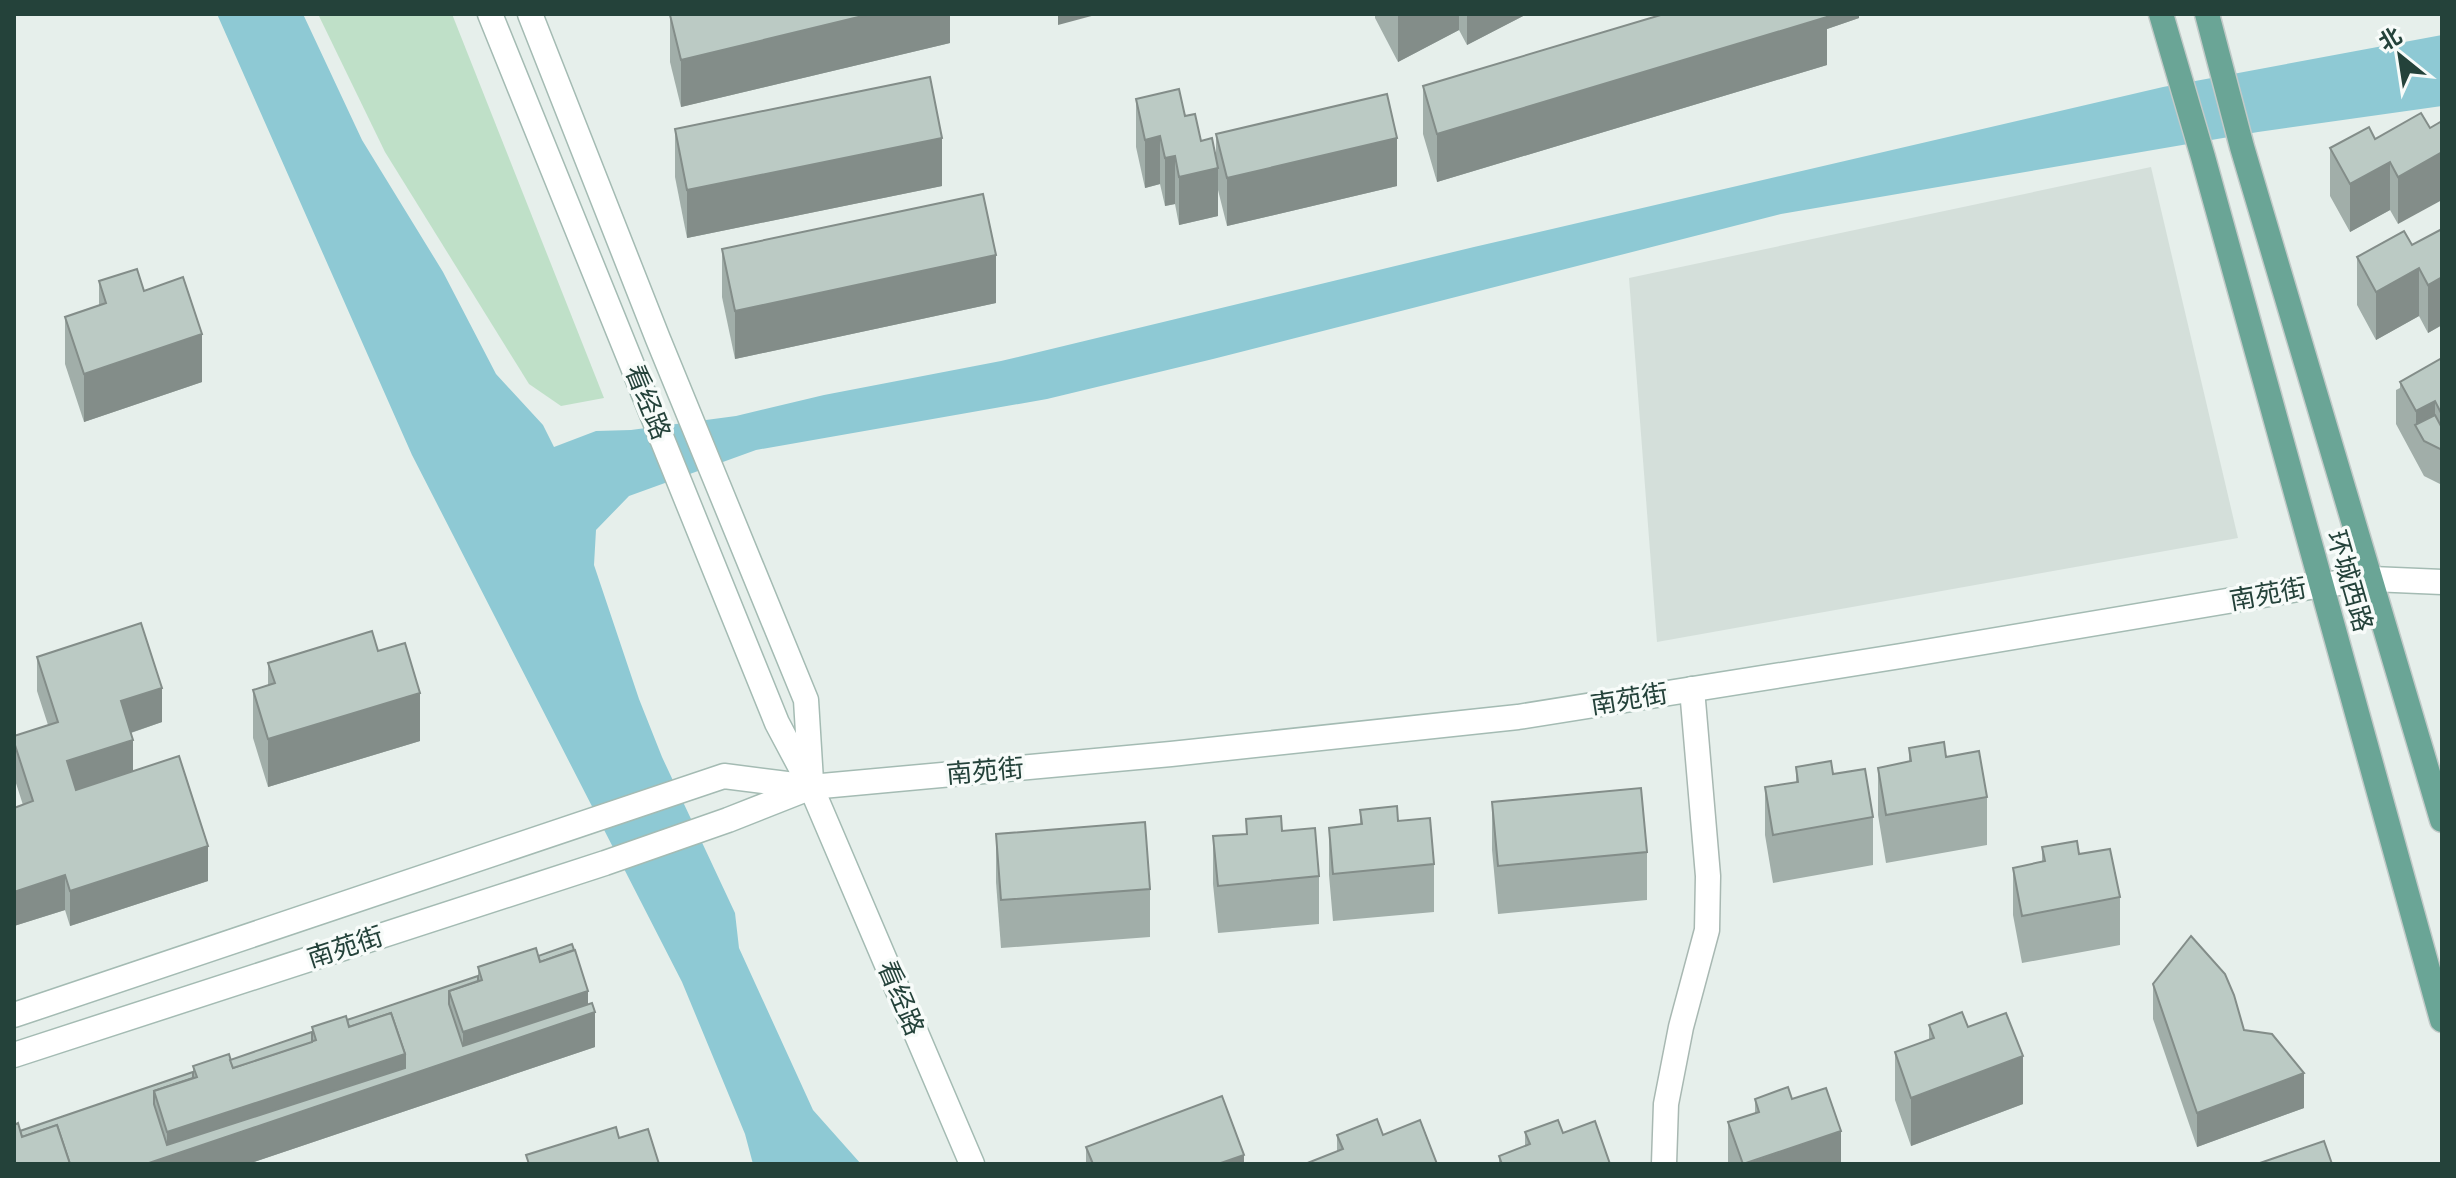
<svg xmlns="http://www.w3.org/2000/svg" width="2456" height="1178" font-family="Cabin,'Noto Sans SC',sans-serif">
<rect width="100%" height="100%" fill="#e6efeb"/>
<polygon fill="#d4dfda" points="2151,167 2238,538 1657,642 1629,278"/>
<polygon fill="#bfe0c8" points="318,14 452,14 604,398 561,406 529,384 385,152"/>
<polygon fill="#8ec9d4" points="217,14 303,14 362,140 443,272 496,374 543,425 554,447 596,431 631,430 736,416 824,395 1001,361 1474,247 2163,87 2442,35 2442,106 2258,132 1781,214 1213,359 1047,399 756,450 629,496 596,530 594,565 639,699 662,757 735,913 739,948 813,1110 861,1164 753,1164 745,1134 682,982 412,455"/>
<g fill="none" stroke-linecap="round" stroke-linejoin="round">
<g stroke="#a8b8b2" stroke-width="27">
<polyline id="street" points="1664,1164 1666,1104 1681,1027 1707,930 1708,876 1692,689"/>
</g>
<g stroke="#a4bbb3" stroke-width="27">
<g id="secondary">
<polyline points="490,14 777,723 811,787 972,1164"/>
<polyline points="530,14 658,339 806,700 811,781"/>
<polyline points="14,1015 724,776 811,787 1171,754 1518,717 1901,656 2322,585 2372,579 2442,582"/>
<polyline points="14,1055 605,863 728,820 809,788"/>
</g>
</g>
<g stroke="#c2cac8" stroke-width="27">
<g id="primary">
<polyline points="2161,14 2203,157 2442,1020"/>
<polyline points="2207,14 2242,147 2442,820"/>
</g>
</g>
<use href="#street" stroke="#fff" stroke-width="24"/>
<use href="#secondary" stroke="#fff" stroke-width="24"/>
<use href="#primary" stroke="#6aa596" stroke-width="24"/>
</g>
<g fill="#a1aea9">
<polygon points="950,14 950,43 681,107 670,62 670,15"/>
<polygon points="1375,14 1527,14 1467,45 1459,30 1398,62 1375,18"/>
<polygon points="1859,14 1859,18 1827,29 1827,65 1437,182 1423,134 1423,86"/>
<polygon points="1136,99 1185,116 1201,141 1216,159 1216,134 1397,186 1227,226 1218,190 1218,216 1179,225 1175,204 1165,206 1160,184 1145,188 1136,147"/>
<polygon points="2421,113 2398,224 2390,210 2350,232 2330,196 2330,148 2375,139"/>
<polygon points="675,129 942,186 687,238 675,177"/>
<polygon points="2442,229 2442,325 2428,333 2419,316 2376,340 2357,305 2357,257 2412,245"/>
<polygon points="722,249 996,303 735,359 722,297"/>
<polygon points="99,281 202,382 84,422 65,364 65,317 99,305"/>
<polygon points="2442,358 2442,485 2424,476 2396,424 2396,390 2400,388 2400,382"/>
<polygon points="378,651 420,741 268,787 253,738 253,690 268,685 268,663"/>
<polygon points="37,657 162,722 131,733 133,771 208,881 70,926 65,910 14,926 14,808 23,805 14,777 14,736 48,725 37,691"/>
<polygon points="1909,748 1946,757 1987,797 1987,845 1886,863 1878,815 1878,768 1909,762"/>
<polygon points="1796,767 1833,774 1873,817 1873,865 1773,883 1765,835 1765,787 1796,782"/>
<polygon points="1492,802 1647,852 1647,900 1498,914 1492,850"/>
<polygon points="1360,810 1398,821 1434,864 1434,912 1333,921 1329,875 1329,828 1360,825"/>
<polygon points="1246,819 1282,831 1319,876 1319,924 1218,933 1213,884 1213,836 1246,834"/>
<polygon points="996,834 1150,889 1150,937 1001,948 996,882"/>
<polygon points="2042,847 2079,854 2120,897 2120,945 2022,963 2013,915 2013,868 2042,862"/>
<polygon points="538,956 588,1004 595,1047 248,1164 20,1131 193,1072 193,1066 230,1060 312,1032 312,1027 347,1020 478,976 478,967"/>
<polygon points="2153,984 2244,1030 2304,1108 2197,1147 2153,1019"/>
<polygon points="1929,1025 1968,1027 2023,1104 1911,1146 1895,1100 1895,1052 1929,1040"/>
<polygon points="1755,1099 1792,1099 1841,1164 1728,1164 1728,1122 1755,1113"/>
<polygon points="1525,1132 1563,1133 1610,1164 1499,1164 1499,1156 1525,1146"/>
<polygon points="1337,1135 1383,1135 1437,1164 1337,1151"/>
<polygon points="1086,1147 1244,1164 1086,1164"/>
</g>
<g fill="#838d89">
<polygon points="871,14 950,14 950,43 681,107 681,60"/>
<polygon points="1058,14 1099,14 1058,25"/>
<polygon points="1398,14 1459,14 1459,30 1398,62"/>
<polygon points="1467,14 1527,14 1467,45"/>
<polygon points="1821,14 1859,14 1859,18 1827,29 1827,65 1437,182 1437,134"/>
<polygon points="1160,136 1160,184 1145,188 1145,140"/>
<polygon points="942,138 942,186 687,238 687,190"/>
<polygon points="1397,138 1397,186 1227,226 1227,178"/>
<polygon points="2442,152 2442,200 2398,224 2398,177"/>
<polygon points="1175,156 1175,204 1165,206 1165,158"/>
<polygon points="2390,162 2390,210 2350,232 2350,184"/>
<polygon points="1218,168 1218,216 1179,225 1179,177"/>
<polygon points="996,255 996,303 735,359 735,311"/>
<polygon points="2419,268 2419,316 2376,340 2376,292"/>
<polygon points="2442,277 2442,325 2428,333 2428,285"/>
<polygon points="202,334 202,382 84,422 84,374"/>
<polygon points="2435,401 2435,447 2416,426 2416,411"/>
<polygon points="162,688 162,722 121,736 121,701"/>
<polygon points="420,693 420,741 268,787 268,739"/>
<polygon points="133,740 133,774 67,796 67,761"/>
<polygon points="208,846 208,881 70,926 70,891"/>
<polygon points="65,875 65,910 14,926 14,892"/>
<polygon points="588,991 588,1014 595,1012 595,1047 248,1164 146,1164 167,1157 167,1132 405,1054 463,1057 463,1032"/>
<polygon points="2023,1056 2023,1104 1911,1146 1911,1098"/>
<polygon points="2304,1073 2304,1108 2197,1147 2197,1113"/>
<polygon points="1841,1131 1841,1164 1745,1164"/>
<polygon points="1244,1155 1244,1164 1218,1164"/>
</g>
<g fill="#bbcac4" stroke="#838d89" stroke-width="2">
<polygon points="673,14 871,14 681,60 670,15"/>
<polygon points="1664,14 1826,14 1827,17 1437,134 1423,86"/>
<polygon points="930,77 942,138 687,190 675,129"/>
<polygon points="1179,89 1185,116 1195,114 1201,141 1212,138 1218,168 1179,177 1175,156 1165,158 1160,136 1145,140 1136,99"/>
<polygon points="1387,94 1397,138 1227,178 1216,134"/>
<polygon points="2421,113 2430,128 2442,121 2442,152 2398,177 2390,162 2350,184 2330,148 2369,127 2375,139"/>
<polygon points="983,194 996,255 735,311 722,249"/>
<polygon points="2442,229 2442,277 2428,285 2419,268 2376,292 2357,257 2404,231 2412,245"/>
<polygon points="137,269 144,291 183,277 202,334 84,374 65,317 106,303 99,281"/>
<polygon points="2442,358 2442,415 2435,401 2416,411 2400,382"/>
<polygon points="2435,415 2442,428 2442,450 2424,441 2415,425"/>
<polygon points="141,623 162,688 121,701 133,740 67,761 76,790 179,756 208,846 70,891 65,875 14,892 14,808 33,801 14,742 14,736 58,722 37,657"/>
<polygon points="372,631 378,651 405,643 420,693 268,739 253,690 275,683 268,663"/>
<polygon points="1944,742 1946,757 1979,751 1987,797 1886,815 1878,768 1911,761 1909,748"/>
<polygon points="1831,761 1833,774 1865,769 1873,817 1773,835 1765,787 1798,782 1796,767"/>
<polygon points="1641,788 1647,852 1498,866 1492,802"/>
<polygon points="1397,806 1398,821 1430,818 1434,864 1333,874 1329,828 1362,824 1360,810"/>
<polygon points="1281,816 1282,831 1315,828 1319,876 1218,886 1213,836 1247,834 1246,819"/>
<polygon points="1145,822 1150,889 1001,900 996,834"/>
<polygon points="2077,841 2079,854 2110,849 2120,897 2022,916 2013,868 2045,861 2042,847"/>
<polygon points="2191,936 2225,974 2234,995 2244,1030 2272,1034 2304,1073 2197,1113 2153,984"/>
<polygon points="572,944 574,950 540,962 538,956"/>
<polygon points="536,948 540,962 575,950 588,991 463,1032 449,991 482,980 478,967"/>
<polygon points="478,976 478,981 449,991 449,1004 463,1046 592,1003 595,1012 146,1164 70,1164 57,1125 22,1137 20,1131 193,1072 193,1078 154,1091 154,1104 167,1145 405,1068 405,1054 391,1013 349,1027 347,1020"/>
<polygon points="1962,1012 1968,1027 2006,1013 2023,1056 1911,1098 1895,1052 1934,1038 1929,1025"/>
<polygon points="391,1013 405,1054 167,1132 154,1091 197,1077 193,1066 229,1054 233,1068 316,1040 312,1027 346,1016 349,1027"/>
<polygon points="312,1032 312,1042 233,1068 230,1060"/>
<polygon points="1788,1087 1792,1099 1826,1088 1841,1131 1743,1164 1728,1122 1759,1112 1755,1099"/>
<polygon points="1222,1096 1244,1155 1218,1164 1093,1164 1086,1147"/>
<polygon points="1377,1119 1383,1135 1420,1120 1437,1164 1305,1164 1343,1149 1337,1135"/>
<polygon points="1558,1120 1563,1133 1595,1121 1610,1164 1502,1164 1499,1156 1530,1144 1525,1132"/>
<polygon points="18,1123 22,1137 57,1125 70,1164 14,1164 14,1125"/>
<polygon points="616,1127 619,1138 648,1129 659,1164 529,1164 526,1155"/>
<polygon points="2324,1141 2332,1164 2257,1164"/>
</g>
<g text-anchor="middle" stroke-width="7" stroke-linejoin="round" paint-order="stroke">
<g font-size="26" fill="#24423a" stroke="#f7fbf9">
<text transform="translate(648 402) rotate(68)" y="9">看经路</text>
<text transform="translate(2350 581) rotate(74)" y="9">环城西路</text>
<text transform="translate(2268 594) rotate(-10)" y="9">南苑街</text>
<text transform="translate(1629 699) rotate(-9)" y="9">南苑街</text>
<text transform="translate(985 771) rotate(-5)" y="9">南苑街</text>
<text transform="translate(345 947) rotate(-18)" y="9">南苑街</text>
<text transform="translate(901 998) rotate(67)" y="9">看经路</text>
</g>
</g>
<rect width="2456" height="1178" fill="none" stroke="#24423a" stroke-width="32"/>
<g transform="translate(2400 56) rotate(330)" stroke="#f7fbf9" stroke-width="6" paint-order="stroke">
<path d="M0-6L14 30L0 20L-14 30Z" fill="#24423a"/>
<text y="-12" font-size="22" font-weight="bold" text-anchor="middle" fill="#24423a">北</text>
</g>
</svg>
